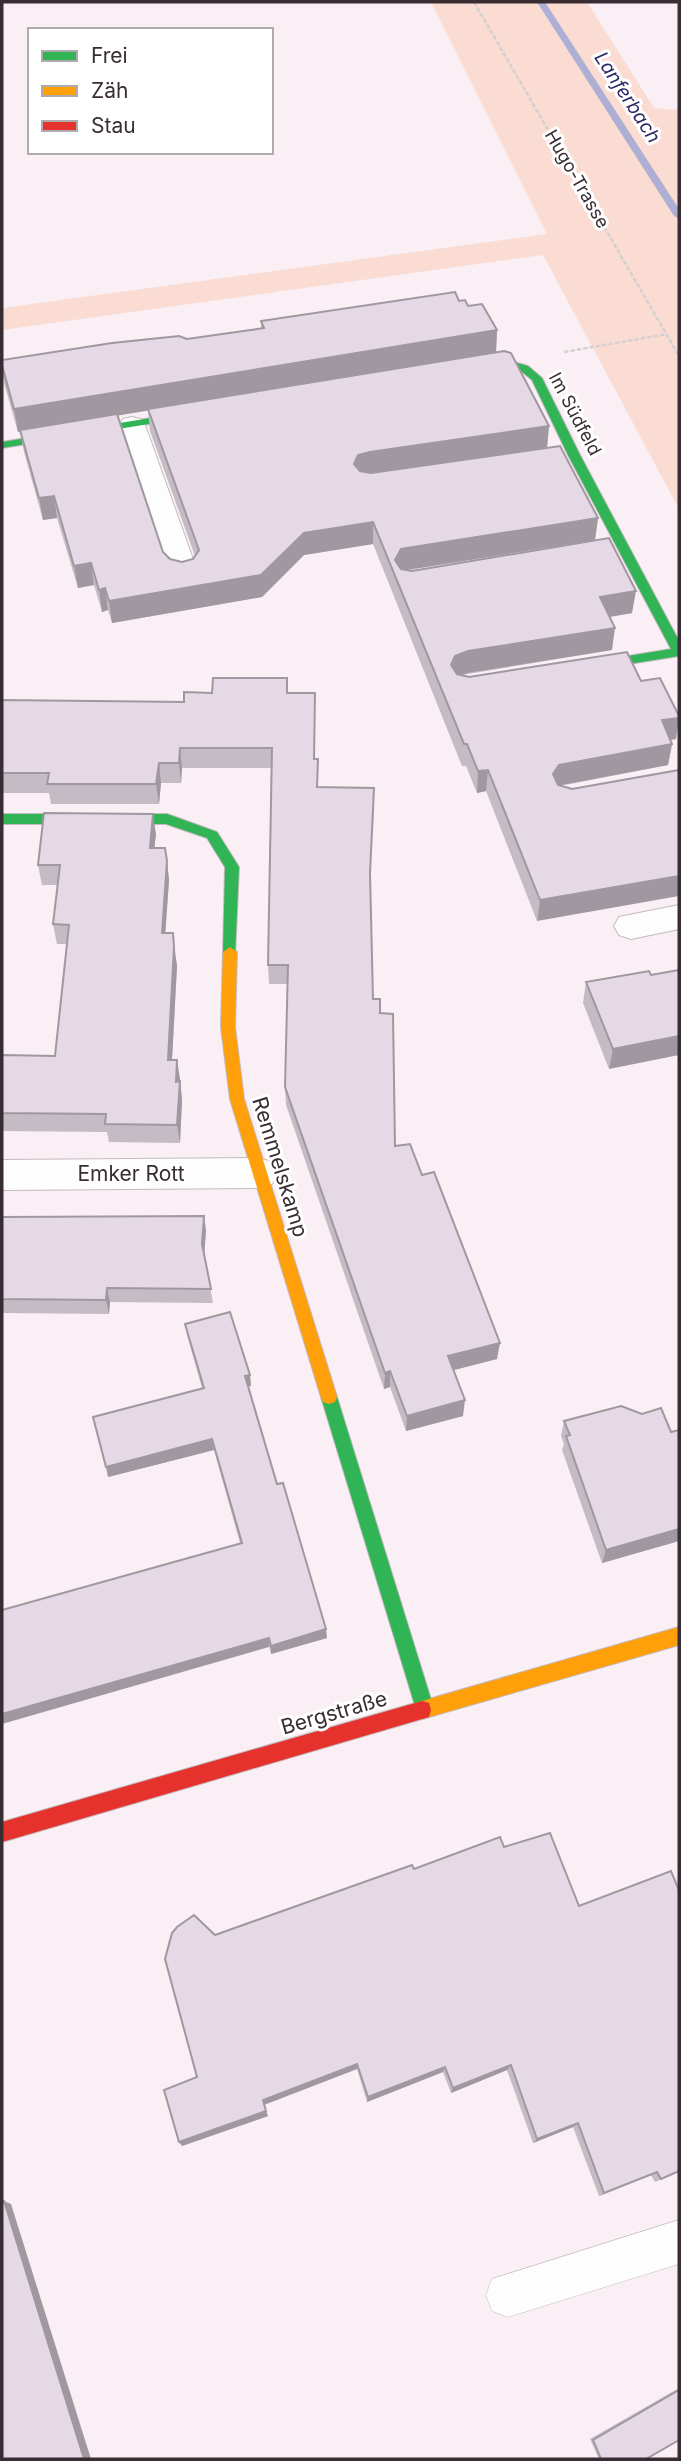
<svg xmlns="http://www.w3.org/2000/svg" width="681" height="2461" font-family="Inter,sans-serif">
<rect width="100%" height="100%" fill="#f9eff4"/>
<polygon fill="#fadcd2" points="431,2 587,2 654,108 679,110 679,509 543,255 2,330 2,308 547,234"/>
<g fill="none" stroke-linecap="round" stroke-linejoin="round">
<polygon fill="#aeafd4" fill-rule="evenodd" points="537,2 545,2 679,209 679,219 674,216"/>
<g stroke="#c4babf" stroke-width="1">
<polygon id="lane" points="679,2220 679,2264 508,2317 492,2311 486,2295 492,2279"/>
</g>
<g stroke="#c4babf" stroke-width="2">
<g id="street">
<polygon points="132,417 141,419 145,425 198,573 193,579 183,582 173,579 168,573 119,425 123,419"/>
<polygon points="679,905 679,929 631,939 619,935 614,926 619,917"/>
<polygon points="259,1158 272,1162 278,1173 272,1184 259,1188 2,1190 2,1160"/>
</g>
</g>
<g stroke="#c4babf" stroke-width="2">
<g id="fast">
<polygon points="503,359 528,366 542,378 580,455 679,641 679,656 579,672 573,668 579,664 671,649 568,455 532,380 520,370 503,365 466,371 461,368 466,365"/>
<polygon points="200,410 204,411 204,415 2,448 2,442"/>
<polygon points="2,814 167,814 217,832 239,867 235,956 230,957 223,952 225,867 207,838 166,824 2,824"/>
<polygon points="329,1390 335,1392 337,1397 434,1709 432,1715 425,1718 418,1715 416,1709 321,1397 323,1392"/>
</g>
</g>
<g stroke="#c4babf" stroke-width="2">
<g id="slow">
<polygon points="230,947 237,952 235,1027 244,1099 337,1397 335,1402 329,1404 323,1402 321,1397 230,1099 221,1027 223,952"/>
<polygon points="679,1627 679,1645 422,1719 415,1717 413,1710 415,1703 422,1701"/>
</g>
</g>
<g stroke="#c4babf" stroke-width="2">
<polygon id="jam" points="422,1701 429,1703 431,1710 429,1717 422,1719 2,1842 2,1822"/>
</g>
<g stroke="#d4cfd1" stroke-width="2.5" stroke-dasharray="4.5 2" stroke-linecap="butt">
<polyline points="474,2 679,356"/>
<polyline points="564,352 667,334"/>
</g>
<use href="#lane" fill="#fefdfd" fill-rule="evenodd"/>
<use href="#street" fill="#fefdfd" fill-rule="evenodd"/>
<use href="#fast" fill="#30b455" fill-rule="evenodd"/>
<use href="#slow" fill="#ff9f0a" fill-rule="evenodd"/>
<use href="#jam" fill="#e5322d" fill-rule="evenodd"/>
</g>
<g fill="#c4bbc5" fill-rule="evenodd">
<path d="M459 301 468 306 497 330 496 352 549 426 547 447 598 518 595 540 409 570 632 613 610 617 612 650 462 675 469 677 641 681 676 739 670 740 672 744 668 765 560 786 537 921 486 791 477 793 466 766H462L373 544 304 555 262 597 112 623 108 610 102 612 94 585 78 588 57 518 43 520 24 452 20 431 18 432 4 383 2 368V360L187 339 261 328V321ZM148 410 150 431 195 556 193 559 182 562 170 559 163 552 118 415Z"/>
<polygon points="288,693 315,693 315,759 318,787 374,808 370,882 373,999 380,1013 395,1146 497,1359 454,1370 463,1416 406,1431 390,1387 384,1389 286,1105 285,1087 287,984 269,984 268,965 271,768 182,768 181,783 161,783 159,804 51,804 49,793 2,793 2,700 184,702"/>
<polygon points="156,834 154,848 165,848 169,880 165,933 173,933 177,966 172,1060 180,1079 182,1100 180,1143 109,1142 107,1132 2,1131 2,1055 55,1056 67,944 57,944 53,924 58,885 42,885 38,865"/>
<polygon points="649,971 609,1069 583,1003 586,982"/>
<polygon points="2,1217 206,1230 204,1254 213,1303 110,1302 109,1314 2,1313"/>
<polygon points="185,1324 250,1375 251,1386 248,1386 277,1484 327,1638 271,1654 214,1450 108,1477 202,1388 187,1335"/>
<polygon points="564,1421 671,1432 679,1430 679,1541 602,1563 562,1450 564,1444 561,1436"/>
<polygon points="504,1847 579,1906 679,1887 679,2172 655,2182 651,2175 599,2196 573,2127 533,2143 507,2070 451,2093 443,2072 367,2102 357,2069 264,2104 268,2116 182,2146 197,2077 215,1935 414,1869"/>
<polygon points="679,2388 679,2440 646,2459 599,2459 590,2439"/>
</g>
<g fill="#a098a0">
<polygon points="497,330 496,353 18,432 14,409"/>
<polygon points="549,426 547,448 358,478 354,464 358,455 370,452"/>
<polygon points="54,496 57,518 43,520 39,498"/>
<polygon points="598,518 595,540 400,571 395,560 401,549"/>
<polygon points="373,522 373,544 304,555 262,597 112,623 109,601 304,533"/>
<polygon points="91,563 94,585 78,588 74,566"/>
<polygon points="105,588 108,610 102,612 99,590"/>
<polygon points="636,591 632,613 597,619 600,597"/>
<polygon points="615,628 612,650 467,673 454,678 451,665 455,656 468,651"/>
<polygon points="679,718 676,739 658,742 662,720"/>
<polygon points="672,744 668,765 556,786 553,774 559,765"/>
<polygon points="180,748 182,768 181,783 179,763"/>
<polygon points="159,763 161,783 159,804 156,784"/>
<polygon points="488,770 486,791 477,793 478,771"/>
<polygon points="153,814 156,834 152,868 150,848"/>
<polygon points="167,861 169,880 164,952 162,933"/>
<polygon points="679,876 679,896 537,921 540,900"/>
<polygon points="174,947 177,966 171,1078 168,1060"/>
<polygon points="679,1036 679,1055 609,1069 613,1049"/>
<polygon points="177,1060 180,1079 178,1100 176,1082"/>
<polygon points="180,1081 182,1100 180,1143 177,1125"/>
<polygon points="204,1216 206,1230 204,1258 202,1244"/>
<polygon points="107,1288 110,1302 109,1314 106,1300"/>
<polygon points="500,1343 497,1359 446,1372 448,1356"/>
<polygon points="390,1371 390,1387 384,1389 385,1373"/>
<polygon points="250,1375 251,1386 246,1387 245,1376"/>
<polygon points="465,1400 463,1416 406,1431 407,1416"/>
<polygon points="212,1439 214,1450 108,1477 106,1467"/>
<polygon points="679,1529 679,1541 602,1563 606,1550"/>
<polygon points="326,1629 327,1638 271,1654 271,1646"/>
<polygon points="269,1638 269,1647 2,1724 2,1714"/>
<polygon points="357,2064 357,2069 264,2105 263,2100"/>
<polygon points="511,2065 507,2070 451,2093 453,2088"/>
<polygon points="445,2067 443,2072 367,2102 368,2097"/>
<polygon points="266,2111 268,2116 182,2146 179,2142"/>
<polygon points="578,2123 573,2127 533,2143 537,2139"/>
<polygon points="657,2172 651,2175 599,2196 604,2193"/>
<polygon points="4,2201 11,2204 91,2459 84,2459"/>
</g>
<g fill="#e4d9e5" stroke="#a098a0" stroke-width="2">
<polygon points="455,292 459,301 465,300 468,306 482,304 497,330 14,409 2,365 2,360 112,343 179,336 187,339 264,328 261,321"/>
<polygon points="504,351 511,353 549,426 370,452 358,455 354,464 360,471 371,473 560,446 598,518 401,549 395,560 401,569 412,571 609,538 636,591 600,597 615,628 468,651 455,656 451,665 457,674 469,677 627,652 641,681 660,678 679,716 679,718 662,720 672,744 559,765 553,774 558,785 572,789 679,770 679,876 540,900 488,770 478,771 467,744 464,744 373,522 304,533 261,575 109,601 105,588 99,590 91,563 74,566 54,496 39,498 20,430 117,414 163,552 170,559 182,562 193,559 199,550 148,409"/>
<polygon points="213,678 287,678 287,693 315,693 314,759 318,759 317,787 374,788 370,873 373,999 380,999 380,1013 393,1014 395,1146 410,1144 422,1175 434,1172 500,1343 448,1356 465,1400 407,1416 390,1371 385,1373 285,1087 288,965 268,965 272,748 180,748 179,763 159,763 156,784 47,784 49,773 2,773 2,700 184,702 184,692 212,693"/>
<polygon points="44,813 153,814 150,848 165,848 167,861 162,933 173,933 174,947 168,1060 177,1060 176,1082 180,1081 177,1125 105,1124 106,1114 2,1113 2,1055 55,1056 69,925 53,924 60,865 38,865"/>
<polygon points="679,970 679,1036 613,1049 586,982 649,971 651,975"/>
<polygon points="204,1216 202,1244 211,1289 107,1288 106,1300 2,1299 2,1217"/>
<polygon points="230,1312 250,1375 245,1376 277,1484 283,1483 326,1629 271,1646 269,1638 2,1714 2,1610 242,1543 212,1439 106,1467 93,1417 204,1388 185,1324"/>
<polygon points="621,1406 642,1414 661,1408 671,1432 679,1430 679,1529 606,1550 566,1436 570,1435 564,1421"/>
<polygon points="550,1833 579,1906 671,1871 678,1888 679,1887 679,2171 661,2179 657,2172 604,2193 578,2123 537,2139 511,2065 453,2088 445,2067 368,2097 357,2064 263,2100 266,2111 179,2142 164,2090 197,2077 165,1959 172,1933 177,1927 194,1915 215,1935 412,1865 414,1869 500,1837 504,1847"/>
<polygon points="4,2201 84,2459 2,2459 2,2202"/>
<polygon points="679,2390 679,2440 646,2459 601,2459 593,2440"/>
</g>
<g text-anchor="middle" stroke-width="6" stroke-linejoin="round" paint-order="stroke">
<g font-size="18" fill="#382d33" stroke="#fff">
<text transform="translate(577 179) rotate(60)" y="6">Hugo-Trasse</text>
<text transform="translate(575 414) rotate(62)" y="6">Im Südfeld</text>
</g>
<g font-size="19" font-style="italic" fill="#292765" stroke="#fff">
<text transform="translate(628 97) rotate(57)" y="7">Lanferbach</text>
</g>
<g font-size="21" fill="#382d33" stroke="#fff">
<text transform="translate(280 1167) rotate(73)" y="7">Remmelskamp</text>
<text x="131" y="1181">Emker Rott</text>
<text transform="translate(334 1713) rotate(-16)" y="7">Bergstraße</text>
</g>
</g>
<rect width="681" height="2461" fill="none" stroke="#382d33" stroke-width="7"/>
<rect x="28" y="28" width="245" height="126" fill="#ffffff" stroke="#afabad" stroke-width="2"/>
<rect x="42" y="51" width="35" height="10" fill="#30b455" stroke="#afabad" stroke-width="2"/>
<text x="91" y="63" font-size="21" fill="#382d33">Frei</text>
<rect x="42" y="86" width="35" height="10" fill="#ff9f0a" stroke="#afabad" stroke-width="2"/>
<text x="91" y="98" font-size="21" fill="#382d33">Zäh</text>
<rect x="42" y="121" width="35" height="10" fill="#e5322d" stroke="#afabad" stroke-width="2"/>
<text x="91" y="133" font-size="21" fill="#382d33">Stau</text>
</svg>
